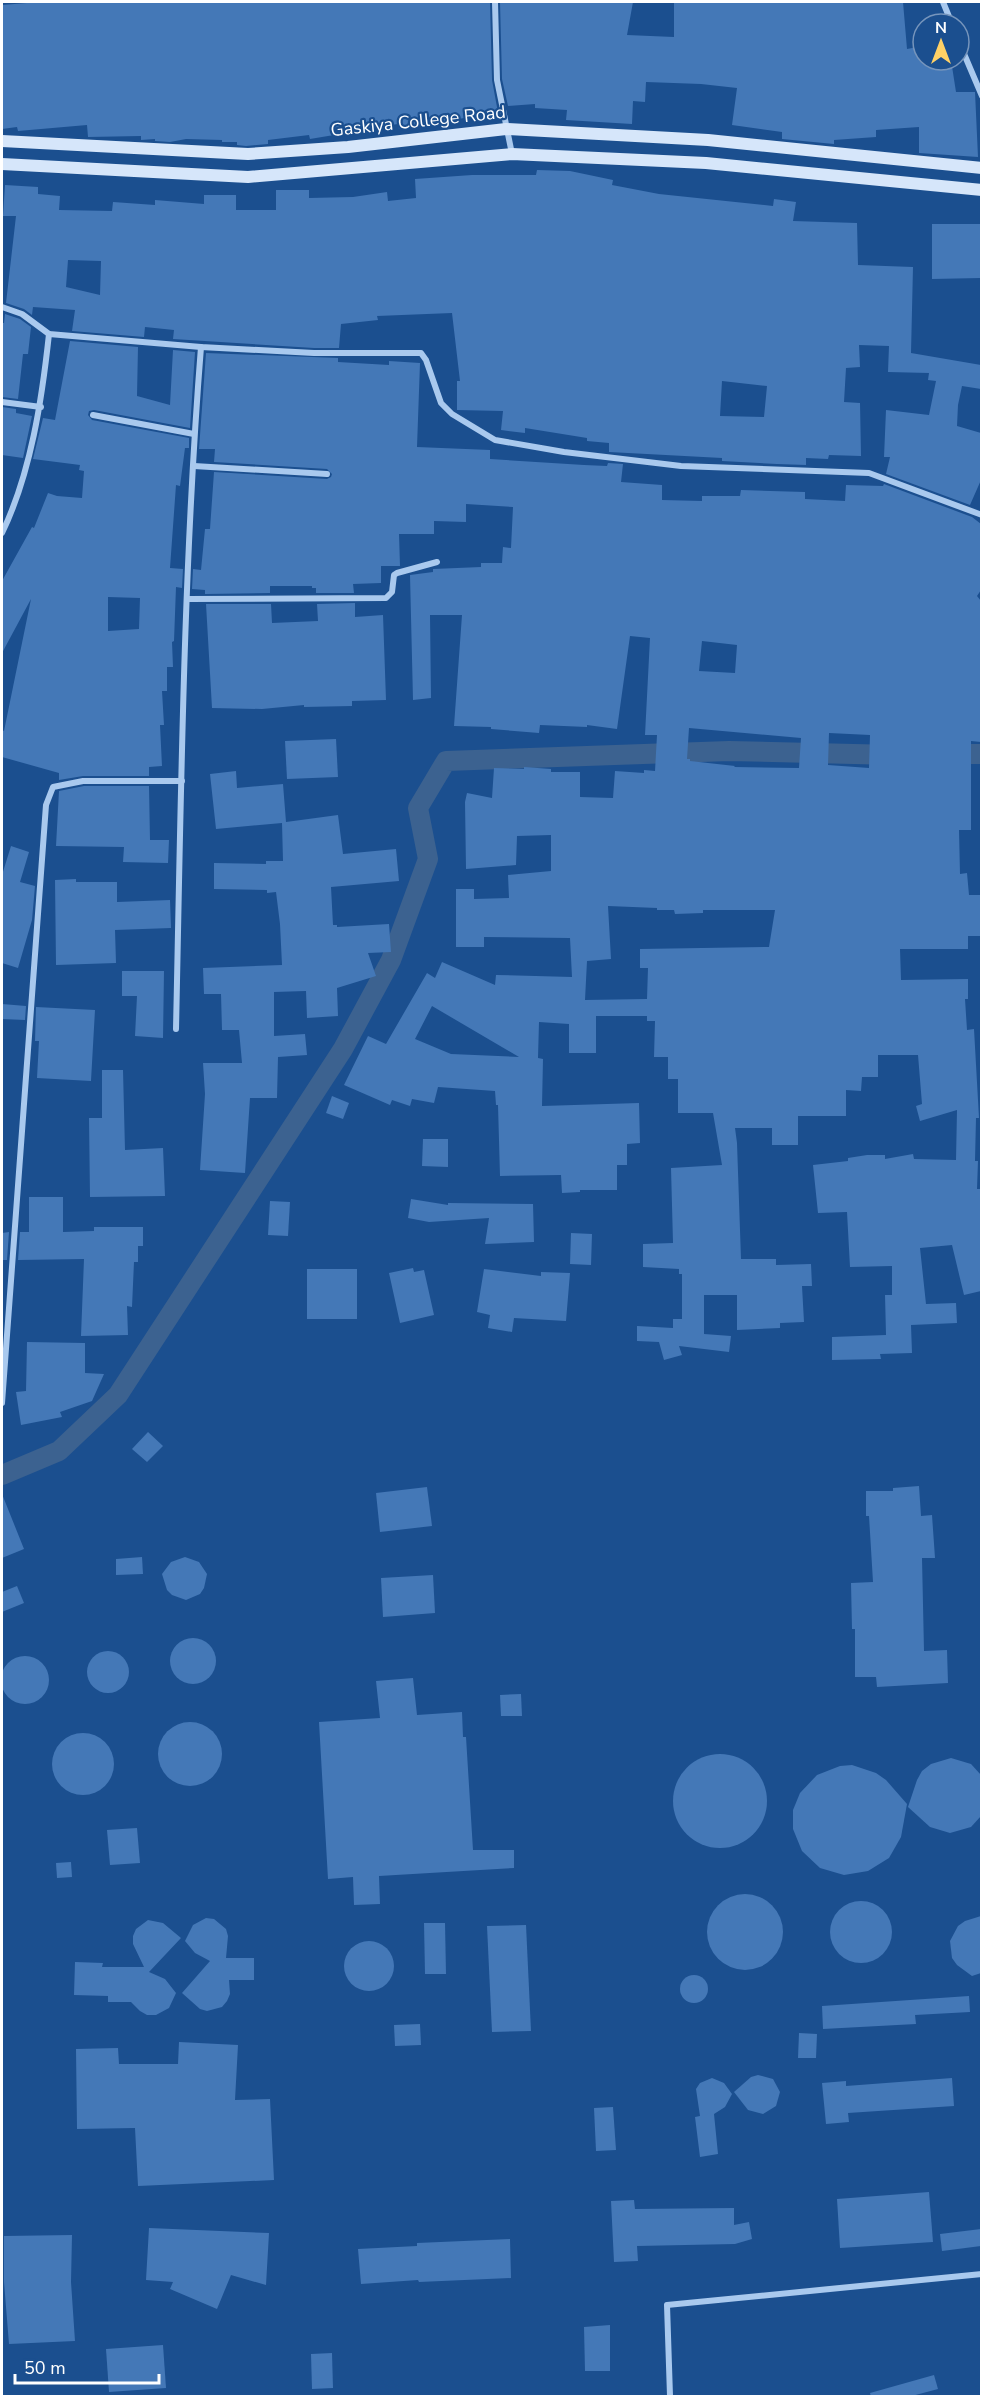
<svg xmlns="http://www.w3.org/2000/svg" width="983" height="2398" font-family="'Nunito Sans',sans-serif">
<rect width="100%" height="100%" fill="#1b4f8f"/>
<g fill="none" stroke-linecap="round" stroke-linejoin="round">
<g stroke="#3c6290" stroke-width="20">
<polyline points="945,754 982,754"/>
<polyline points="2,1475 59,1451 118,1395 343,1049 391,960 428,859 418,808 446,761 729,751 895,755"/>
</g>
</g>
<g fill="#4478b7" fill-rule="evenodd">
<polygon points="39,2 123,2 123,3 142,2 490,2 492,80 499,118 482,120 482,115 399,129 398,124 364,129 365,133 346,135 346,133 310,139 309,135 268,140 268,144 246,146 237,145 237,142 222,142 222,140 186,139 170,142 155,141 155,139 141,140 141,136 88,137 87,125 18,131 17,127 2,129 2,64 3,64 2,5"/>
<polygon points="500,2 633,2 627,35 674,37 674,2 903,2 907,49 923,46 923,60 951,60 956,92 975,92 978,157 919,153 919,127 876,130 876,137 834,140 834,144 782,139 782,132 732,125 737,88 701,84 646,82 645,102 633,101 632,124 566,120 567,110 535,108 535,104 508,106 502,79"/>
<path d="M537 170 570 171 613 180 612 185 659 194 773 206 774 199 796 202 793 221 857 223 858 265 913 267 911 353 981 365V389L962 386 958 405 957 426 981 433V480L970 505 886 474 890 457H884L886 410 929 415 936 381 928 380 929 373 888 372 889 346 859 345 860 367 846 368 844 402 860 403 861 456 829 455 828 459 806 458V465L777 464 722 461V458L609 452V443L587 441V438L525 428V433L501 430 503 411 457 410V381H460L452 313 377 316 378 320 341 324 339 348H314L173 339 174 330 145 327 144 337 72 331 75 310 33 307 32 315 24 309 6 303 16 216H3L5 185 38 187V194L60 196 59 210 112 211 113 202 155 205V200L204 204V195H236V210H276V190H309V198L353 197 387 192 388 201 416 198 415 179 472 175H536ZM68 260 101 261 100 295 66 287ZM722 381 767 386 764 417 720 416Z"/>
<polygon points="932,224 981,224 981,278 932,279"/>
<polygon points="5,314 20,319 31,327 28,354 23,354 18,399 2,397 2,323 4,323"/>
<path d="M70 341 138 347 137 396 170 405 173 350 195 352 190 428 94 410 89 411 88 415 92 420 189 438V448H185L180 486 176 485 170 568 183 569 182 588 176 587 174 641 172 642 173 667H167V691H162L164 725H160L162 766 149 767V776H83L59 780V773L2 757V730L4 731 31 599 2 653V581L32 527 34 528 48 493 57 496 82 498 84 471 79 470 80 465 33 459 43 418 55 420ZM108 597 140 598 139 629 108 631Z"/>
<path d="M206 353 338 358V362L389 365V361L420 363 417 447 490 450V459L584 465 607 466 608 463 623 464 621 482 662 485V500L702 501V496H740L741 490 805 492V499L845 501 846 485 883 486 884 484 972 517 981 524V590L977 596 981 601V742L971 741V830H959L960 874 967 873 969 895H981V936H968V949H900L901 980 968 979V999H965L967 1030 974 1029 979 1118H976L975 1161H978L977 1189H980L981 1291 964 1295 952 1245 920 1248 926 1304 956 1303 957 1323 911 1325 912 1353 880 1354 881 1359 832 1360V1337L886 1335 885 1295H892V1266L850 1267 847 1212 818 1213 813 1165 848 1161V1158L867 1155H885V1159L913 1154 914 1159 956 1160 957 1110 920 1121 916 1106 922 1104 918 1055H878V1077H862L861 1091 846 1090V1116H798V1145H772V1128H735L737 1143 741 1259H776V1265L811 1264 812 1286H802L804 1322 780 1323V1328L737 1330V1295H704V1334L731 1336 729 1352 679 1346 682 1355 664 1360 659 1342 637 1341V1326L673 1328V1319H682V1274H679V1269L643 1267V1244L673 1243 671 1168 722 1165 713 1113H678V1079H668V1057H654L655 1021H647V1016H596V1053H569V1024L539 1022 538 1058 543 1059 542 1106 639 1103 640 1143 627 1144V1165H617V1190H580V1192L562 1193 561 1175 500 1176 498 1105H496L495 1091 438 1087 434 1103 412 1099 410 1106 392 1100 390 1105 344 1085 368 1036 386 1044 427 973 435 978 442 962 495 985 496 975 572 977 570 938 484 937V947H456V889H474V899L509 898 508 875 551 871V835L517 836 516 865 466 869 465 802 467 793 492 798 494 768 524 769V767L551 769V772H580V797L613 798 615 771 644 773V770L655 771 657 735H645L650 638 630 636 617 729 587 725V727L540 725 539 733 491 729V727L454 726 462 615H430L431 698 413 700 410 575 433 572V569L481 567V563H502L503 547 511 548 513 507 466 504V522L434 521V534H399L400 566H381V583L353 584 354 593H316V588H312V586H270V593L205 594V590L192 589 193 569 201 570 205 529H210L214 472 327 479 331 477 332 474 327 469 214 462 215 449H199ZM702 641 737 645 735 673 699 671ZM689 728 801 738 799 768 734 767 735 766 690 761V759H687ZM829 733 870 735 869 768 828 765ZM608 906 657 908V910H674L675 914 703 913V910H775L769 947 640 949V968H648L647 999 585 1000 587 961 611 959ZM432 1006 519 1057 451 1054 415 1039Z"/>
<polygon points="2,407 16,409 16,413 32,416 23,458 2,455"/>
<polygon points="355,603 355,617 383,615 386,700 352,701 352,706 304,707 304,705 262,709 212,708 206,604 271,604 272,623 318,621 317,604"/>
<polygon points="336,739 338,777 287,779 285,741"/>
<polygon points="236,771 237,788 283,784 286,822 338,815 343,854 396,849 399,881 331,887 333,925 337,925 337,927 389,924 391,952 368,953 376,976 337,988 338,1016 307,1018 306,991 274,992 274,1036 305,1034 307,1055 278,1057 277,1098 250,1098 245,1173 200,1170 205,1094 203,1063 242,1063 239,1030 222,1030 221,994 204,994 203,968 282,965 280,924 276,892 267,893 267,890 214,889 214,863 266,864 266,861 283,861 282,823 216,829 210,774"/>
<polygon points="84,786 149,786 150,840 169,840 168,863 123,862 124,847 56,846 59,791"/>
<polygon points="11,846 29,852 20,882 35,886 32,920 18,968 2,963 2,875"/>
<polygon points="76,879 76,882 117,882 117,902 170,900 171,928 115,930 116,963 56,965 55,880"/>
<polygon points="122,971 164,971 163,1038 135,1036 137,996 122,996"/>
<polygon points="2,1004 26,1006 25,1020 2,1019"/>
<polygon points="36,1007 95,1010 91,1081 37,1078 39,1041 35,1041"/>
<polygon points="102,1070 123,1070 125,1150 163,1148 165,1196 90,1197 89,1118 102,1118"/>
<polygon points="332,1096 349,1103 343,1119 326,1113"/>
<polygon points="423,1139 448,1139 448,1167 422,1166"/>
<polygon points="29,1197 63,1197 63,1232 94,1231 94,1227 143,1227 143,1246 138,1246 138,1262 134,1262 132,1307 127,1306 128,1335 81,1336 84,1259 18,1260 20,1232 29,1232"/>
<polygon points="411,1199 448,1205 448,1203 533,1204 534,1242 485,1244 489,1218 429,1222 408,1218"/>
<polygon points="270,1201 290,1202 288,1236 268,1235"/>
<polygon points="9,1232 7,1260 2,1260 2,1233"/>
<polygon points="571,1233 592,1234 591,1265 570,1264"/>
<polygon points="413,1268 414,1272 424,1270 434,1315 400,1323 389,1273"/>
<rect x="307" y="1269" width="50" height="50"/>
<polygon points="484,1269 541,1276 541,1272 570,1273 566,1321 514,1318 512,1332 488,1328 490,1315 477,1312"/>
<polygon points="27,1342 85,1343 85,1373 104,1374 92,1401 60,1412 62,1417 21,1425 16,1392 26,1391"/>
<polygon points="148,1432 163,1446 147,1462 132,1449"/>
<polygon points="919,1486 921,1516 932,1515 935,1558 922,1558 924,1651 947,1650 948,1683 877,1687 876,1677 855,1677 855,1629 852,1629 851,1583 873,1582 869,1516 866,1516 866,1491 893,1491 893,1488"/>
<polygon points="427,1487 432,1526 380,1532 376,1493"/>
<polygon points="2,1494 24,1549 2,1558"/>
<polygon points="142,1557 143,1574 116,1575 116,1559"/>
<polygon points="185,1557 199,1562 207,1574 204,1588 200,1594 186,1600 172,1595 167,1590 162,1574 171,1562"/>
<polygon points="433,1575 435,1613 383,1617 381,1578"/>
<polygon points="17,1586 24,1603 2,1612 2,1592"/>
<circle cx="193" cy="1661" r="23"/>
<circle cx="108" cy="1672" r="21"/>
<circle cx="25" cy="1680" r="24"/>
<polygon points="413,1678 417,1715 462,1712 463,1737 466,1737 473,1850 514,1850 514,1868 379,1876 380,1904 354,1905 353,1877 328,1879 319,1722 380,1718 376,1681"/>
<polygon points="521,1694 522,1716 501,1716 500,1695"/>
<circle cx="190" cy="1754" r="32"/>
<circle cx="83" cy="1764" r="31"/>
<circle cx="720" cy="1801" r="47"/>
<polygon points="951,1758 971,1764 981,1775 981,1816 971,1827 950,1833 930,1827 908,1807 917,1780 922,1771 931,1764"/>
<polygon points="852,1765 876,1773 886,1780 907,1804 901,1837 889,1858 868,1871 844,1875 820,1868 802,1851 793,1829 793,1810 800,1793 817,1775 840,1766"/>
<polygon points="137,1828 140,1863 110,1865 107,1830"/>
<polygon points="71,1862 72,1877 57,1878 56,1863"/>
<circle cx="745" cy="1932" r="38"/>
<circle cx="861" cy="1932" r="31"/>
<polygon points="981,1916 981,1973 972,1976 957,1965 952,1958 950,1941 958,1926 965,1921"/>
<polygon points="206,1918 214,1919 226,1929 228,1936 226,1958 254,1958 254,1980 229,1980 230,1994 227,2001 222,2007 207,2011 200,2009 182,1993 210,1961 195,1953 185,1941 193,1925"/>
<polygon points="148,1920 163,1923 181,1938 149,1972 165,1979 176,1993 169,2008 156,2015 147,2015 140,2011 131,2002 108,2002 108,1996 74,1995 75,1962 103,1963 102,1967 144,1967 133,1944 133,1936 136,1929"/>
<polygon points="424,1923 445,1923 446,1974 425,1974"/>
<polygon points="526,1925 531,2031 492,2032 487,1926"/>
<circle cx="369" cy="1966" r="25"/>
<circle cx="694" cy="1989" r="14"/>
<polygon points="969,1996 970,2012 915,2015 916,2024 823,2029 822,2006"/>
<polygon points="420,2024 421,2045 395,2046 394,2025"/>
<polygon points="799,2033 817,2034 816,2058 798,2058"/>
<polygon points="179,2042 238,2045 235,2100 270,2099 274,2180 138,2186 135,2128 77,2129 76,2049 118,2048 119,2064 178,2064"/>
<polygon points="758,2075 773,2079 780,2092 776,2106 763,2114 748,2110 734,2092 751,2077"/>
<polygon points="712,2078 724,2083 732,2094 725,2107 714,2114 718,2154 700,2157 695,2117 700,2116 696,2089 700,2083"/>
<polygon points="952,2078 954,2106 848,2113 849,2122 826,2124 822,2083 846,2081 846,2086"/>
<polygon points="613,2107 616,2150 596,2151 594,2108"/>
<polygon points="929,2192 933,2242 840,2248 837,2199"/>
<polygon points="634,2200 635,2209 734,2208 734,2225 749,2222 752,2239 735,2244 637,2246 638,2261 614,2262 611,2201"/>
<polygon points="149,2228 269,2233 266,2285 231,2275 217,2309 170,2289 173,2282 146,2280"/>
<polygon points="981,2229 981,2246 942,2251 940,2234"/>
<polygon points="72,2235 71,2282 75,2341 9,2344 4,2282 4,2236"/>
<polygon points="510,2239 511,2278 419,2282 418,2280 361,2284 358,2249 417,2246 417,2243"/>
<polygon points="610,2325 610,2371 585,2371 584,2327"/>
<polygon points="163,2345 166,2388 109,2392 106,2349"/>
<polygon points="332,2353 333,2388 312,2389 311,2354"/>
<polygon points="934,2375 938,2389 908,2397 871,2397 870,2393"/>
</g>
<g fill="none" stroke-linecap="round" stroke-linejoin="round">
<g stroke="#a9c9ee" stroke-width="6">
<polyline points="495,2 497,80 512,154"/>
<polyline points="943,2 952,24"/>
<polyline points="959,42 982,96"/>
<polyline points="2,307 22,314 49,334 201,347 314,353 421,353 426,360 441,403 452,414 495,440 564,452 681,466 869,473 982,515"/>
<polyline points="2,402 41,407"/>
<polyline points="93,415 194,434"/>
<polyline points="194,466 327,474"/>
<path d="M2 533C31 473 42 399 49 334"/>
<polyline points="188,599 386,598 392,592 394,575 397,573 437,562"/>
<path d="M176 1029C181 802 183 573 201 347"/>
<polyline points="2,1403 46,805 53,787 83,781 182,781"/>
<polyline points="670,2396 667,2305 982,2274"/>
</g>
<g stroke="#d6e6fa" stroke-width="12">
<polyline points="2,141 248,154 348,147 506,129 708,140 982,168"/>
<polyline points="2,164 248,177 512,154 706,163 982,190"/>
</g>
</g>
<g text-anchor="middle" stroke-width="4.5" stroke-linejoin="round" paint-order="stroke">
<g font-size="18" fill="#fff" stroke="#1b4f8f">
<text transform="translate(418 121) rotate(-6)" y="6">Gaskiya College Road</text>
</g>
</g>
<rect width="983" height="2398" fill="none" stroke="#ffffff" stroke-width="6"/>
<g transform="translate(941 42)"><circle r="28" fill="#1b4f8f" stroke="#7695bc" stroke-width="1.5"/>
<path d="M0-4.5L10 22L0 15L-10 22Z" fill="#ffd166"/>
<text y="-9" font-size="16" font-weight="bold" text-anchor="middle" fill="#ffffff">N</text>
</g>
<path d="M15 2374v9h144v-9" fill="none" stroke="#ffffff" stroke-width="3"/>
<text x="24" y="2374" font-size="18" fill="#ffffff" stroke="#1b4f8f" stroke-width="4.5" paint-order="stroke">50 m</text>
</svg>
